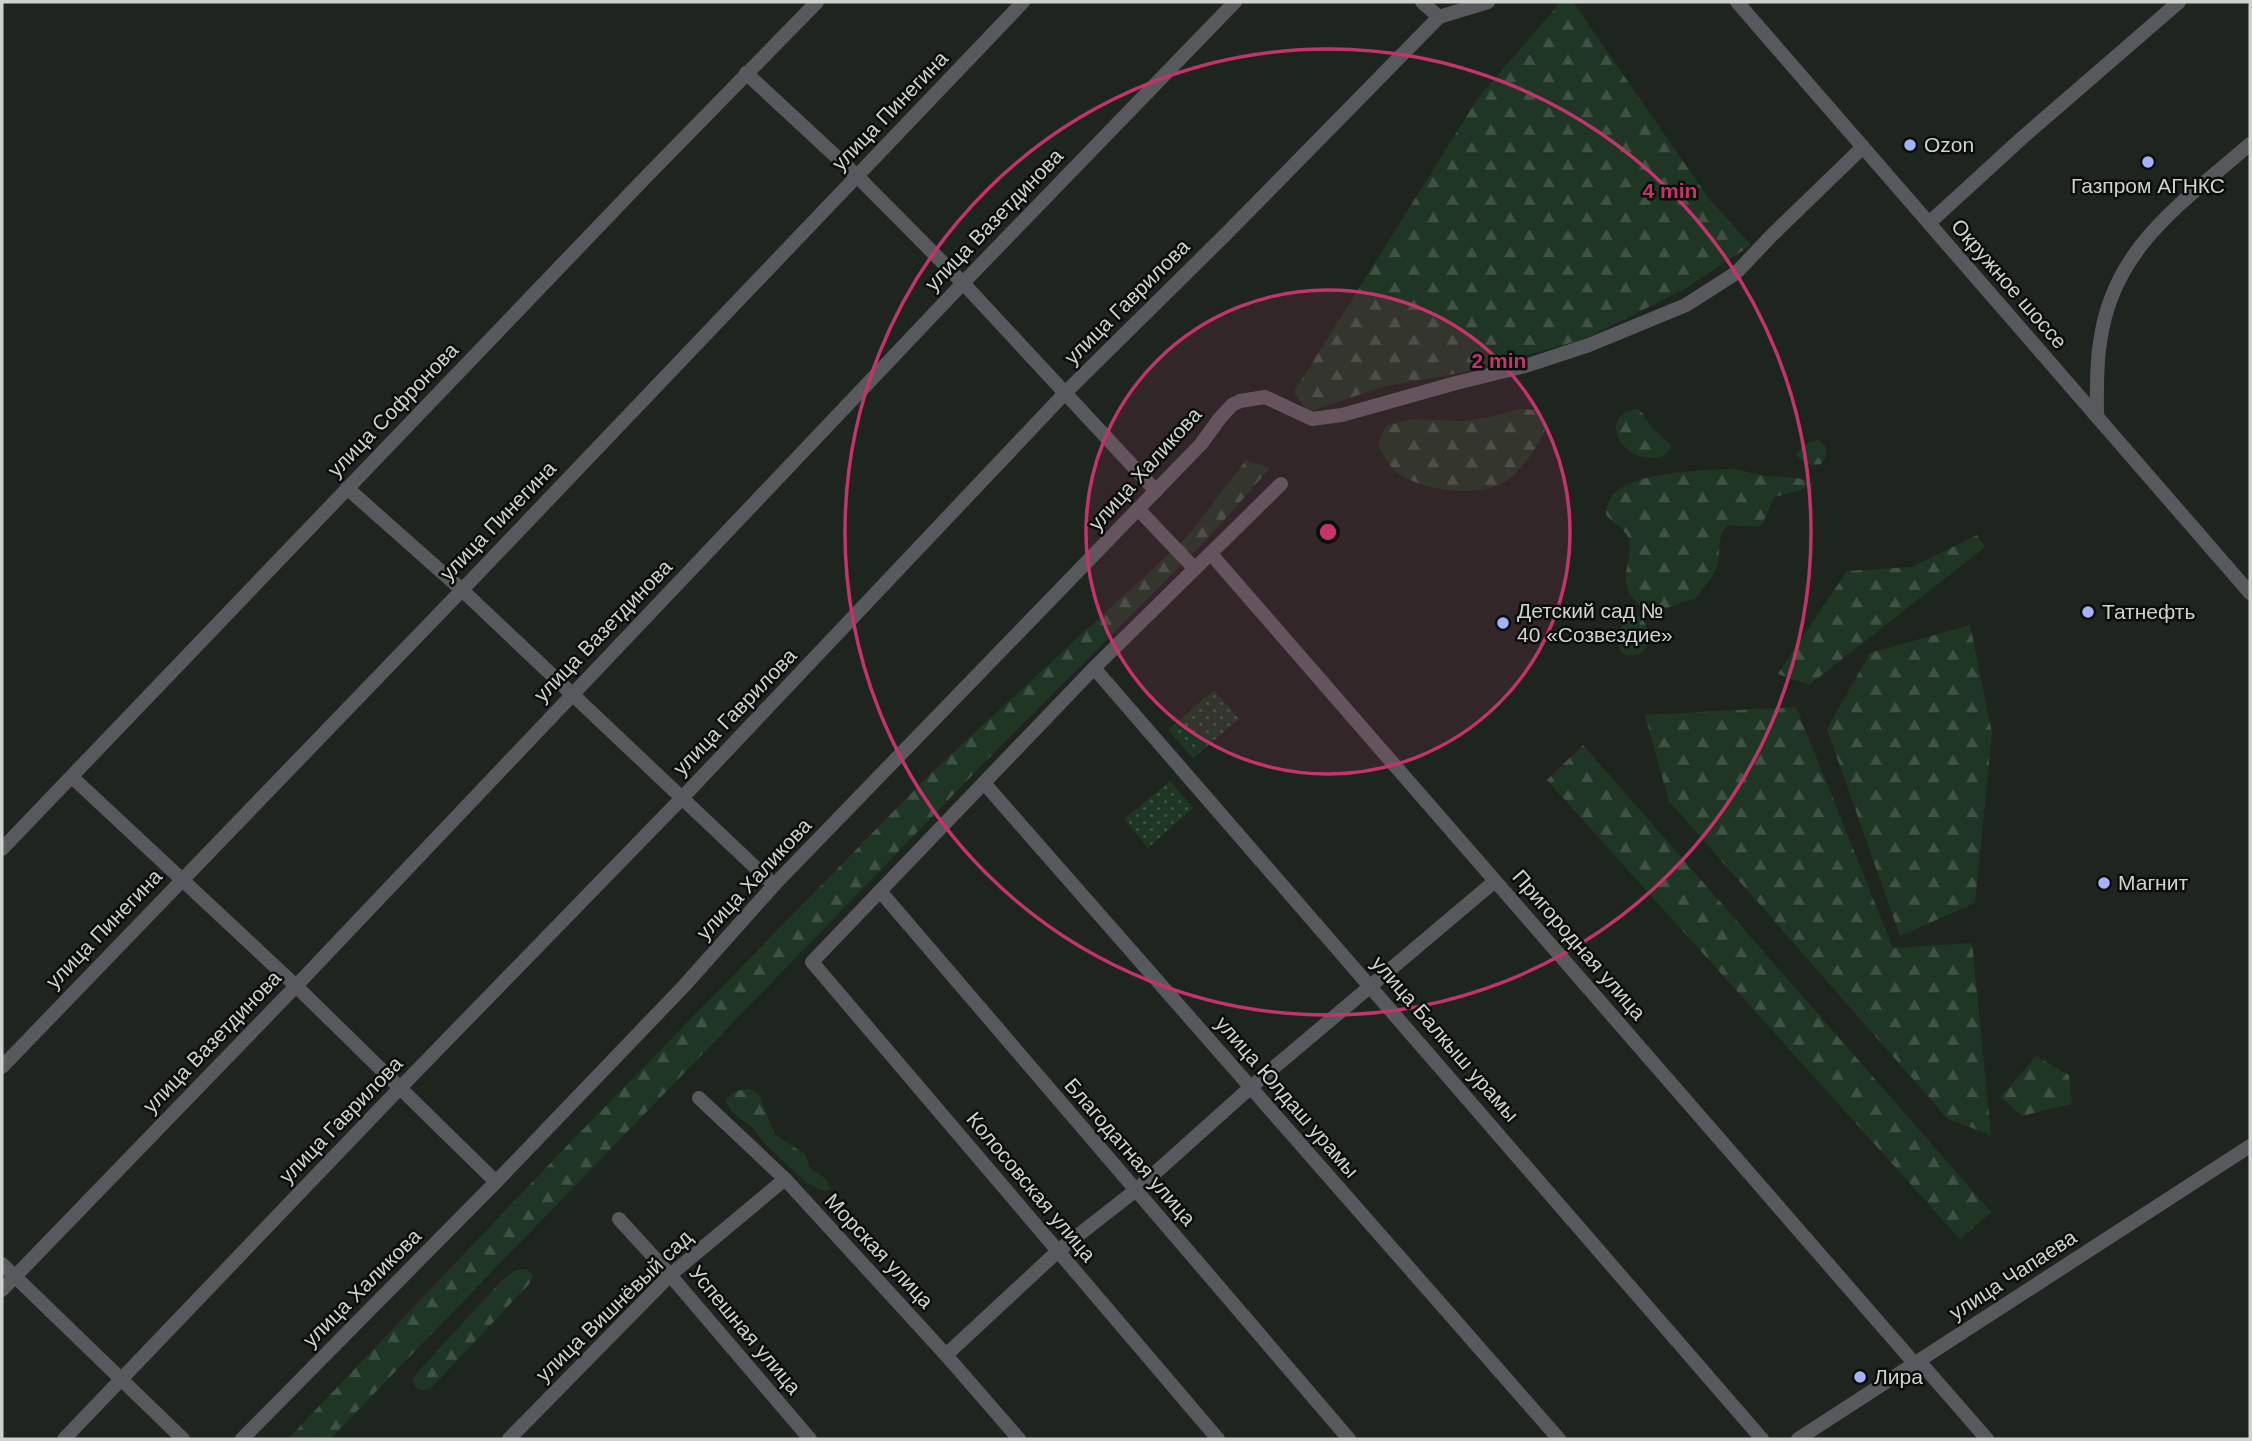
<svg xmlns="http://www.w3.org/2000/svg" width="2252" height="1441" font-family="Arial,sans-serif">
<defs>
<pattern id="grass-dots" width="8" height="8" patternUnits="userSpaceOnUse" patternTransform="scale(1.75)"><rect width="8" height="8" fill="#203625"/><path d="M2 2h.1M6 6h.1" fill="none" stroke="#3f5244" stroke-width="1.8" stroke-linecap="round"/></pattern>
<pattern id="forest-firs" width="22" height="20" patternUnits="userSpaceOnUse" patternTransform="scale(1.75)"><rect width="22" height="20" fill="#203625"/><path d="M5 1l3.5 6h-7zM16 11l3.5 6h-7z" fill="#3f5244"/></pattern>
</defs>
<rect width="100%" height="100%" fill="#1e251f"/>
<g fill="url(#grass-dots)">
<polygon points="1214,690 1239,719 1193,758 1168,730"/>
<polygon points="1170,781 1193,808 1148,848 1124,819"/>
</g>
<g fill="url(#forest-firs)">
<polygon points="1561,2 1573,2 1709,199 1751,245 1683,290 1582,340 1459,373 1382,387 1308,412 1294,392 1478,98"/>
<path d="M1519 409 1537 410 1545 430C1537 447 1523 470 1506 481 1481 498 1427 491 1402 476 1393 471 1389 464 1384 456 1382 452 1379 446 1379 441 1380 436 1384 430 1386 426L1410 419 1461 421 1490 417Z"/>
<path d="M1638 409C1645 415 1647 422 1653 429 1659 435 1666 439 1672 446 1666 455 1661 459 1650 458 1615 455 1601 413 1638 409Z"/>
<path d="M1818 440 1826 447V456L1821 464C1809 466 1804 463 1796 454L1808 443Z"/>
<polygon points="1246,460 1270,468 1210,536 980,767 330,1439 288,1439 560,1153 931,773 1187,537"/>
<path d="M1734 469C1745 471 1757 475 1768 476 1787 478 1796 475 1814 484L1800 490 1774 497 1763 523 1758 527 1728 525C1714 539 1723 554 1716 569 1711 580 1702 589 1695 599 1683 600 1674 607 1663 609 1644 613 1626 599 1626 578 1626 565 1632 552 1629 539 1626 530 1613 522 1606 515 1607 505 1609 498 1617 491 1638 472 1705 470 1734 469Z"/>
<polygon points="1977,535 1985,547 1809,685 1778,674 1847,571 1912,567"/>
<path d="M1634 612C1656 625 1654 663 1622 654 1614 640 1620 621 1634 612Z"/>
<polygon points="1970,625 1992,733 1975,903 1900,936 1827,729 1870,653"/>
<polygon points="1796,707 1893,948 1972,943 1991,1135 1948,1119 1669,801 1645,715"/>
<polygon points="1583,745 1991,1212 1960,1239 1547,780"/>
<polygon points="2036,1056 2069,1075 2072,1104 2022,1116 2001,1097"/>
<path d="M750 1089 759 1095 775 1135 805 1154 810 1168 826 1179 830 1189 825 1191 807 1183 766 1145 754 1129 731 1111 726 1101C731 1091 740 1090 750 1089Z"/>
<polygon points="518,1269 526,1269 533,1275 530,1283 430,1389 422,1390 415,1387 412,1380 418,1372 502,1280"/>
</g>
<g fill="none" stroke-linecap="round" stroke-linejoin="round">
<g stroke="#58595d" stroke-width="14">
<polyline points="1422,2 1439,17 1488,2"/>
<polyline points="1737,2 2250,593"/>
<polyline points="746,73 857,176 963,283 1156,491"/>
<polyline points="1929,223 2022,138 2179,2"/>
<path d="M2097 417C2097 392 2096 367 2100 343 2112 247 2184 202 2250 144"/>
<polyline points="347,488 462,590 774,885"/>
<polyline points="1138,509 1195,569"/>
<polyline points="1211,554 1915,1364"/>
<polyline points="1094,668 1762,1439"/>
<polyline points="72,777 296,986 496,1182"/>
<polyline points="984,783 1559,1439"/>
<polyline points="2,849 643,180 817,2"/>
<polyline points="880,891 1349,1439"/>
<polyline points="2,1067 462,590 1023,2"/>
<polyline points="699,1098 785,1179 946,1355 1019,1439"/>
<polyline points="619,1219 670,1275 810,1439"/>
<polyline points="2,1264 183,1439"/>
<polyline points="2,1290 296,986 963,283 1235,2"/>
<polyline points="946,1355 1058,1251 1136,1190 1251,1087 1495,881"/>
<polyline points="1919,1361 1987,1439"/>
<polyline points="64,1439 399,1089 682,798 1066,392 1226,234 1439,17"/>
<polyline points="242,1439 496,1182 684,986 774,885 1201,444 1220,418 1232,405 1240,401 1265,397 1312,419 1342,415 1456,383 1525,366 1589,345 1686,305 1736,273 1772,235 1863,147"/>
<polyline points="509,1439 670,1275 785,1179"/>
<polyline points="1218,1439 812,962 1094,668 1281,484"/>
<polyline points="1798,1439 2250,1146"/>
</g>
</g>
<circle cx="1328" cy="532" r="242" fill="#c4346c" fill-opacity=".12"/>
<g fill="none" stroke="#c4346c" stroke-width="3.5">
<circle cx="1328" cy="532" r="242"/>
<circle cx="1328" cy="532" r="483"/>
</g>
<g fill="#a3b2fd" stroke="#0a0d0a" stroke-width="2.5">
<circle cx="1910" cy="145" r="7"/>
<circle cx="2148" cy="162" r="7"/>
<circle cx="2088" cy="612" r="7"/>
<circle cx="1503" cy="623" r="7"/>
<circle cx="2104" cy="883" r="7"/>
<circle cx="1860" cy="1377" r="7"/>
</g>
<g text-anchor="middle" stroke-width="5" stroke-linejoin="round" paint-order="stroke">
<g font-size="21" fill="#ced3cf" stroke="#0a0d0a">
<text transform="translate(890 111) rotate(-46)" y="7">улица Пинегина</text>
<text transform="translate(994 220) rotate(-46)" y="7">улица Вазетдинова</text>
<text transform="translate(2009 284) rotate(49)" y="7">Окружное шоссе</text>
<text transform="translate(1127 302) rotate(-45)" y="7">улица Гаврилова</text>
<text transform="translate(393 410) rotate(-46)" y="7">улица Софронова</text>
<text transform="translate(1145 469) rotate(-48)" y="7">улица Халикова</text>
<text transform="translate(498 521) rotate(-46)" y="7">улица Пинегина</text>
<text transform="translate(603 631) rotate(-46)" y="7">улица Вазетдинова</text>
<text transform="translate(735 712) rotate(-46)" y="7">улица Гаврилова</text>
<text transform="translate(754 879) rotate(-47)" y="7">улица Халикова</text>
<text transform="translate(104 929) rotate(-46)" y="7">улица Пинегина</text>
<text transform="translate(1579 945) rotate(49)" y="7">Пригородная улица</text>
<text transform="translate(1445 1039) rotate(49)" y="7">улица Балкыш урамы</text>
<text transform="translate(212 1042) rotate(-46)" y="7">улица Вазетдинова</text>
<text transform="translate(1287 1097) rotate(49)" y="7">улица Юлдаш урамы</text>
<text transform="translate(341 1120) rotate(-46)" y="7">улица Гаврилова</text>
<text transform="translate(1130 1152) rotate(49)" y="7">Благодатная улица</text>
<text transform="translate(1031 1187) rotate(50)" y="7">Колосовская улица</text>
<text transform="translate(879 1251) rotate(47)" y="7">Морская улица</text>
<text transform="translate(2013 1275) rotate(-33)" y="7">улица Чапаева</text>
<text transform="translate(362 1288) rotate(-45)" y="7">улица Халикова</text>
<text transform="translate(614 1306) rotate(-44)" y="7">улица Вишнёвый сад</text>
<text transform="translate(745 1330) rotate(50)" y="7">Успешная улица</text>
</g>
<g font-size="21" fill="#ced3cf" stroke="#0a0d0a" text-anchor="start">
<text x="1924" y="152">Ozon</text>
<text x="2148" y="193" text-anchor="middle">Газпром АГНКС</text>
<text x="1517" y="618">Детский сад №<tspan x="1517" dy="24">40 «Созвездие»</tspan></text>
<text x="2102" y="619">Татнефть</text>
<text x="2118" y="890">Магнит</text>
<text x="1874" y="1384">Лира</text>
</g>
</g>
<circle cx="1328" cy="532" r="10" fill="#c4346c" stroke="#0a0d0a" stroke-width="3.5"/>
<g font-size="21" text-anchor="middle" font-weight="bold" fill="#c4346c" stroke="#0a0d0a" stroke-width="5" stroke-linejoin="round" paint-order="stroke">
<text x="1670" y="198">4 min</text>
<text x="1499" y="368">2 min</text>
</g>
<rect width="2252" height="1441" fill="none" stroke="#ced3cf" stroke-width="7"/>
</svg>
